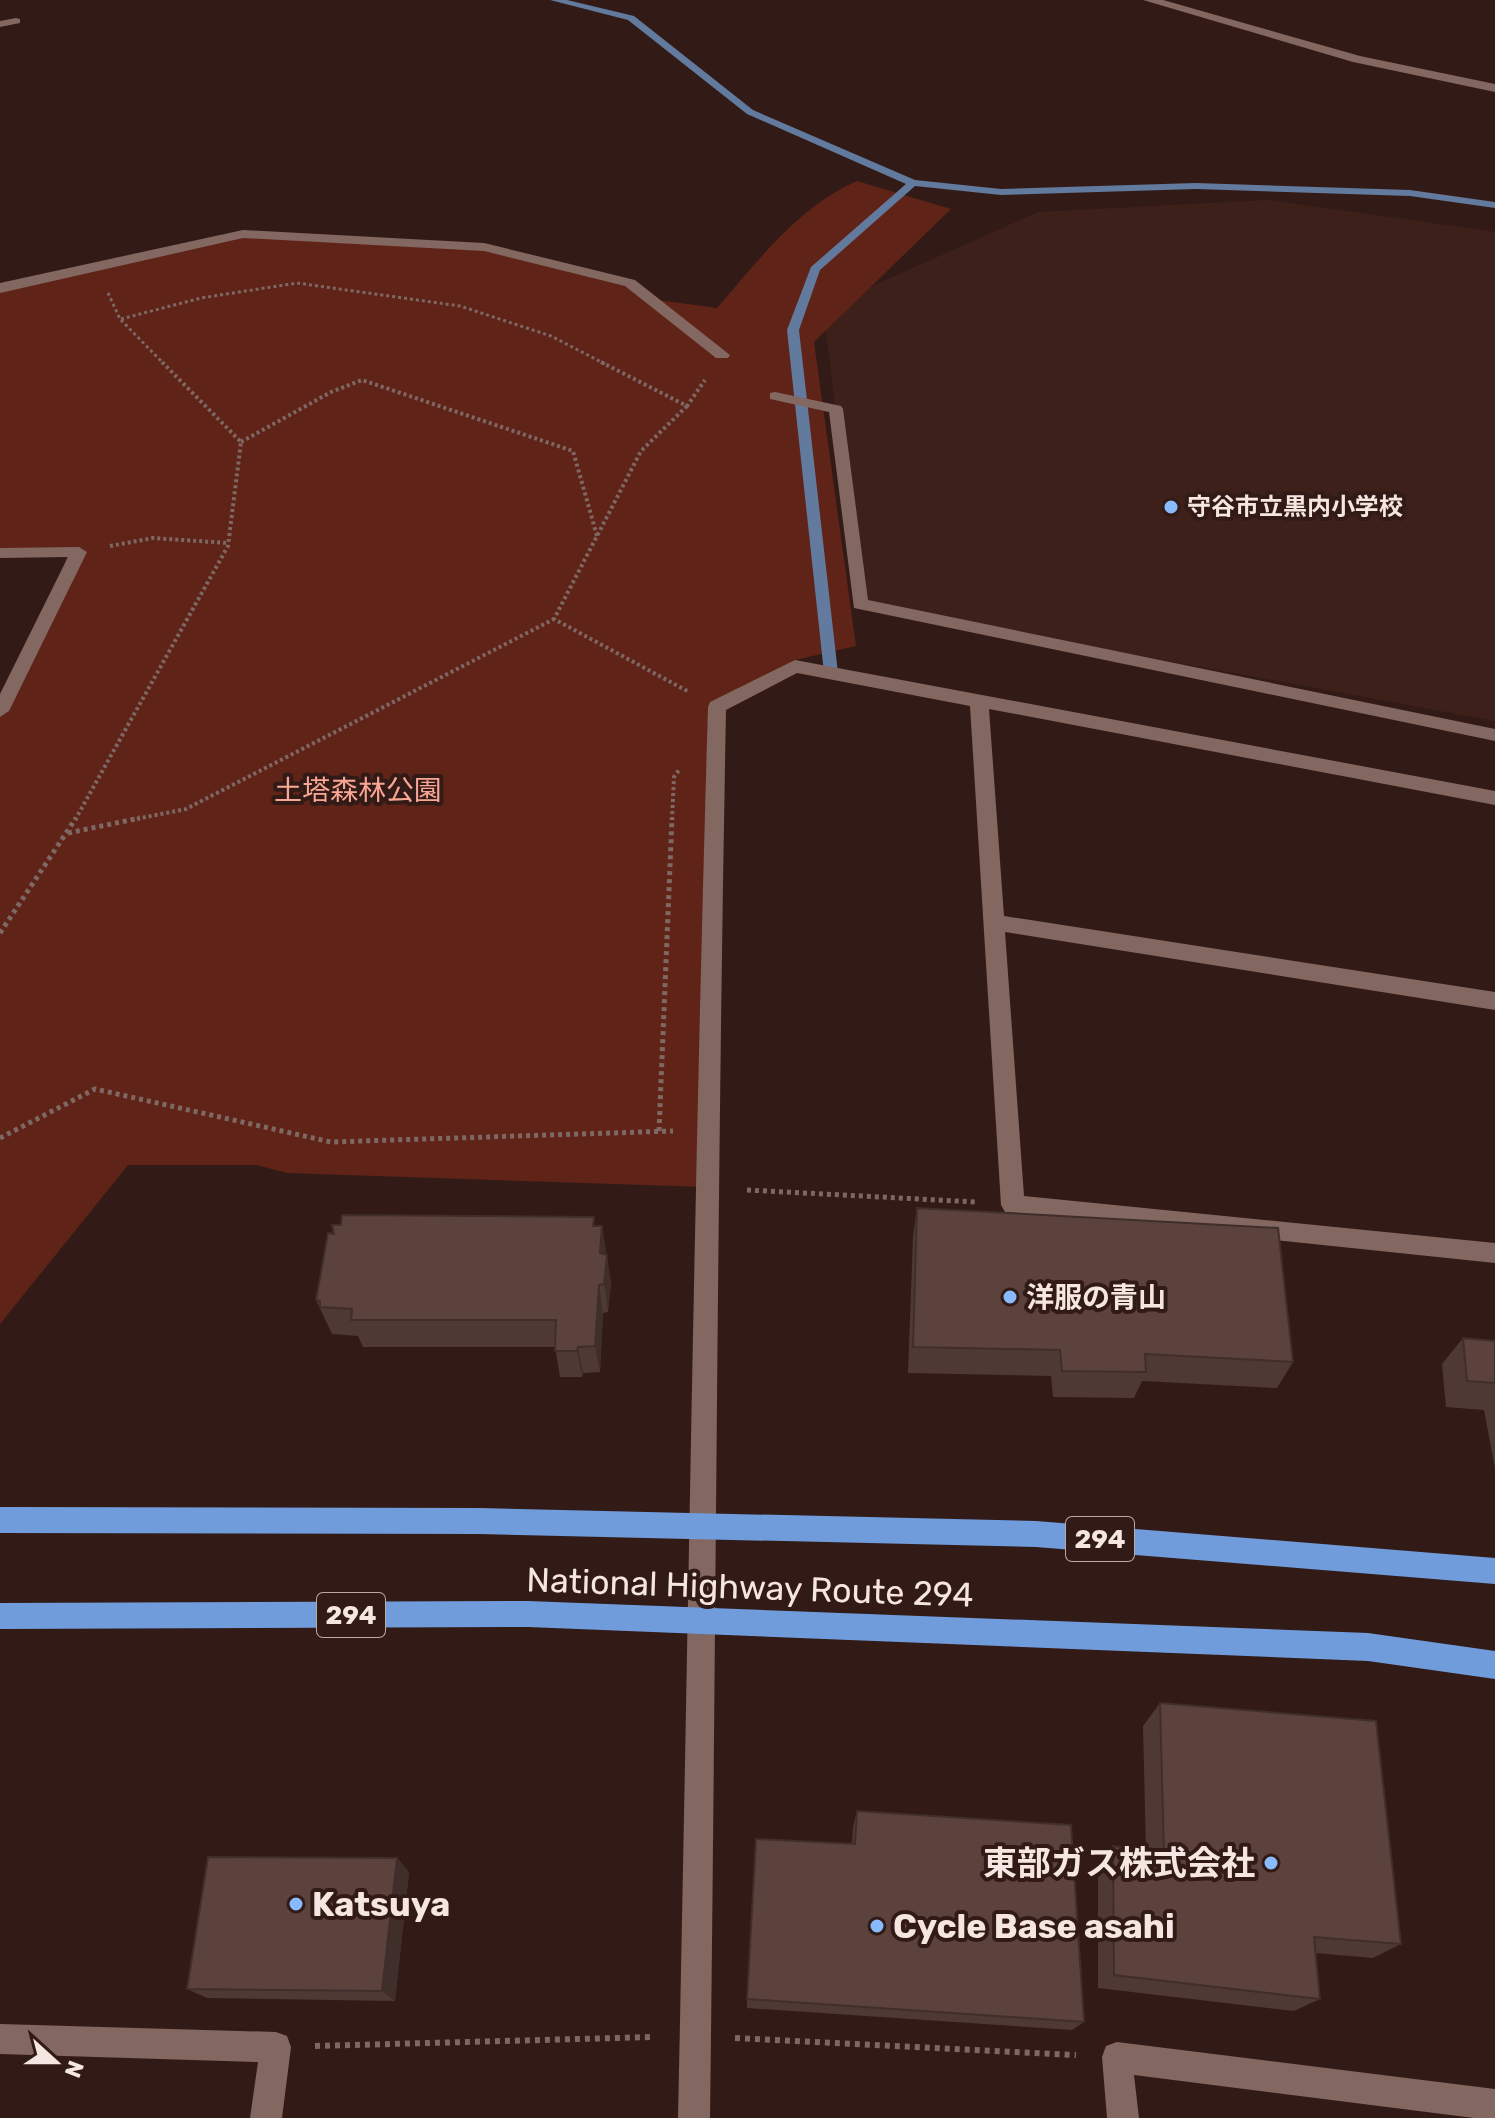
<svg xmlns="http://www.w3.org/2000/svg" width="1495" height="2118" font-family="Rubik,'Noto Sans JP',sans-serif">
<rect width="100%" height="100%" fill="#321b16"/>
<polygon fill="#3e201a" points="1269,200 1495,232 1495,721 860,604 823,308 1038,212"/>
<path fill="#602318" d="M857 181 951 209 814 342 856 646 795 660 717 707 705 1187 287 1173 256 1165H128L0 1324V702L56 596 68 552H0V288L243 234 462 246 630 283 650 299 717 308C758 261 799 206 857 181Z"/>
<g fill="none" stroke-linecap="round" stroke-linejoin="round">
<polygon fill="#627a9d" fill-rule="evenodd" points="550,0 567,0 634,16 753,110 915,180 1001,189 1196,183 1410,190 1495,202 1495,208 1410,196 1196,189 1001,195 915,186 820,270 799,330 838,673 831,678 824,673 787,330 811,267 906,184 747,114 628,20"/>
<g stroke="#7d6864" stroke-width="3" stroke-dasharray="3 3" stroke-linecap="butt">
<polyline points="108,293 120,319 164,364"/>
<polyline points="121,319 201,298 297,283 460,306 551,336 605,364"/>
</g>
<g stroke="#7d6864" stroke-width="4" stroke-dasharray="3 3" stroke-linecap="butt">
<polyline points="601,362 687,406 705,380"/>
<polyline points="687,406 641,451 554,619 689,692"/>
<polyline points="241,442 331,392 362,380 573,451 597,536"/>
<polyline points="110,546 153,538 228,543"/>
<polyline points="75,820 228,546 241,442 162,362"/>
<polyline points="131,820 186,809 554,619"/>
<polyline points="672,820 674,777 679,770"/>
</g>
<g stroke="#7d6864" stroke-width="5" stroke-dasharray="4 4" stroke-linecap="butt">
<polyline points="68,833 140,818"/>
<polyline points="0,933 76,818"/>
<polyline points="659,1131 672,818"/>
<polyline points="0,1138 95,1089 331,1142 673,1131"/>
<polyline points="747,1190 976,1202"/>
</g>
<g stroke="#7d6864" stroke-width="6" stroke-dasharray="5 5" stroke-linecap="butt">
<polyline points="735,2038 1076,2055"/>
<polyline points="315,2046 653,2037"/>
</g>
<g fill="#836761" fill-rule="evenodd">
<polygon points="16,18 20,19 20,23 0,27 0,21"/>
<polygon points="775,392 841,406 843,409 868,600 1495,729 1495,741 854,608 829,412 770,399 770,393"/>
<polygon points="79,547 87,552 9,711 0,717 0,694 68,557 0,558 0,548"/>
</g>
<g fill="#836761" fill-rule="evenodd">
<polygon points="1143,0 1163,0 1360,56 1495,84 1495,92 1353,62"/>
<path d="M795 660 1495 791V805L989 709 1004 916 1495 992V1010L1005 932 1024 1196 1495 1243V1263L1005 1212 1001 1205 970 706 797 673 726 710C717 1179 716 1649 710 2118H678C688 1648 694 1177 708 707L710 702Z"/>
<polygon points="0,2024 276,2032 287,2036 291,2047 282,2118 250,2118 258,2062 0,2054"/>
<polygon points="1117,2042 1495,2089 1495,2118 1474,2118 1134,2075 1139,2118 1107,2118 1102,2057 1106,2046"/>
</g>
<polygon fill="#836761" fill-rule="evenodd" points="243,230 484,243 635,280 730,355 728,358 716,358 625,286 484,251 243,238 0,293 0,283"/>
<g fill="#709cdc" fill-rule="evenodd">
<polygon points="0,1507 480,1508 1036,1521 1495,1558 1495,1584 1036,1547 480,1534 0,1533"/>
<polygon points="528,1601 1368,1633 1495,1651 1495,1679 1368,1661 528,1627 0,1629 0,1603"/>
</g>
</g>
<g fill="#4f3934">
<polygon points="917,1208 1293,1362 1277,1388 1142,1381 1134,1398 1053,1397 1051,1376 908,1373 913,1237"/>
<polygon points="595,1226 602,1226 611,1283 608,1312 603,1313 600,1372 583,1373 582,1377 560,1377 555,1347 363,1347 358,1336 332,1334 316,1300"/>
<polygon points="1463,1338 1495,1341 1495,1469 1484,1410 1446,1407 1442,1364"/>
<polygon points="1160,1703 1401,1944 1373,1958 1315,1953 1320,1999 1294,2011 1098,1988 1098,1864 1113,1846 1146,1852 1143,1726"/>
<polygon points="857,1811 1084,2022 1072,2030 747,2008 747,1999 852,1844 853,1827"/>
<polygon points="397,1858 409,1872 395,2001 207,1998 187,1989"/>
</g>
<g fill="#402e2b">
<polygon points="602,1226 611,1283 608,1312 600,1253"/>
<polygon points="599,1285 603,1313 600,1372 595,1346"/>
<polygon points="578,1347 583,1373 582,1377 577,1351"/>
<polygon points="397,1858 409,1872 395,2001 382,1991"/>
</g>
<g fill="#5c423d" stroke="#402e2b" stroke-width="2">
<polygon points="917,1208 1278,1228 1293,1362 1145,1354 1146,1372 1062,1371 1060,1350 913,1347"/>
<polygon points="342,1215 594,1217 593,1226 602,1226 600,1253 607,1255 604,1284 599,1285 595,1346 578,1347 577,1351 555,1351 556,1320 351,1320 352,1309 320,1307 320,1301 316,1300 328,1233 334,1234 332,1225 341,1225"/>
<polygon points="1463,1338 1495,1341 1495,1383 1467,1381"/>
<polygon points="1160,1703 1376,1721 1401,1944 1314,1937 1320,1999 1114,1975 1113,1846 1164,1854"/>
<polygon points="857,1811 1071,1825 1084,2022 747,1999 756,1839 855,1844"/>
<polygon points="208,1857 397,1858 382,1991 187,1989"/>
</g>
<g fill="#89bafc" stroke="#321b16" stroke-width="3">
<circle cx="1171" cy="507" r="8"/>
<circle cx="1010" cy="1297" r="8"/>
<circle cx="1271" cy="1863" r="8"/>
<circle cx="296" cy="1904" r="8"/>
<circle cx="877" cy="1926" r="8"/>
</g>
<g text-anchor="middle" stroke-width="8" stroke-linejoin="round" paint-order="stroke">
<g font-size="24" font-weight="bold" fill="#f6e6e2" stroke="#321b16" text-anchor="start">
<text x="1187" y="515">守谷市立黒内小学校</text>
</g>
<g fill="#321b16" stroke="#bba9a5" stroke-width="2">
<rect x="1066" y="1517" width="68" height="44" rx="6"/>
<rect x="317" y="1593" width="68" height="44" rx="6"/>
</g>
<g font-size="26" font-weight="bold" fill="#f6e6e2">
<text x="1100" y="1548">294</text>
<text x="351" y="1624">294</text>
</g>
<g font-size="28" fill="#faa695" stroke="#321b16">
<text x="358" y="800">土塔森林公園</text>
</g>
<g font-size="28" font-weight="bold" fill="#f6e6e2" stroke="#321b16" text-anchor="start">
<text x="1026" y="1307">洋服の青山</text>
</g>
<g font-size="34" fill="#f6e6e2" stroke="#321b16">
<text transform="translate(750 1587) rotate(2)" y="12">National Highway Route 294</text>
</g>
<g font-size="34" font-weight="bold" fill="#f6e6e2" stroke="#321b16" text-anchor="start">
<text x="1255" y="1875" text-anchor="end">東部ガス株式会社</text>
<text x="312" y="1916">Katsuya</text>
<text x="893" y="1938">Cycle Base asahi</text>
</g>
</g>
<g transform="translate(56 2062) rotate(111)" stroke="#321b16" stroke-width="6" paint-order="stroke">
<path d="M0-6L14 30L0 20L-14 30Z" fill="#f6e6e2"/>
<text y="-12" font-size="22" font-weight="bold" text-anchor="middle" fill="#f6e6e2">N</text>
</g>
</svg>
